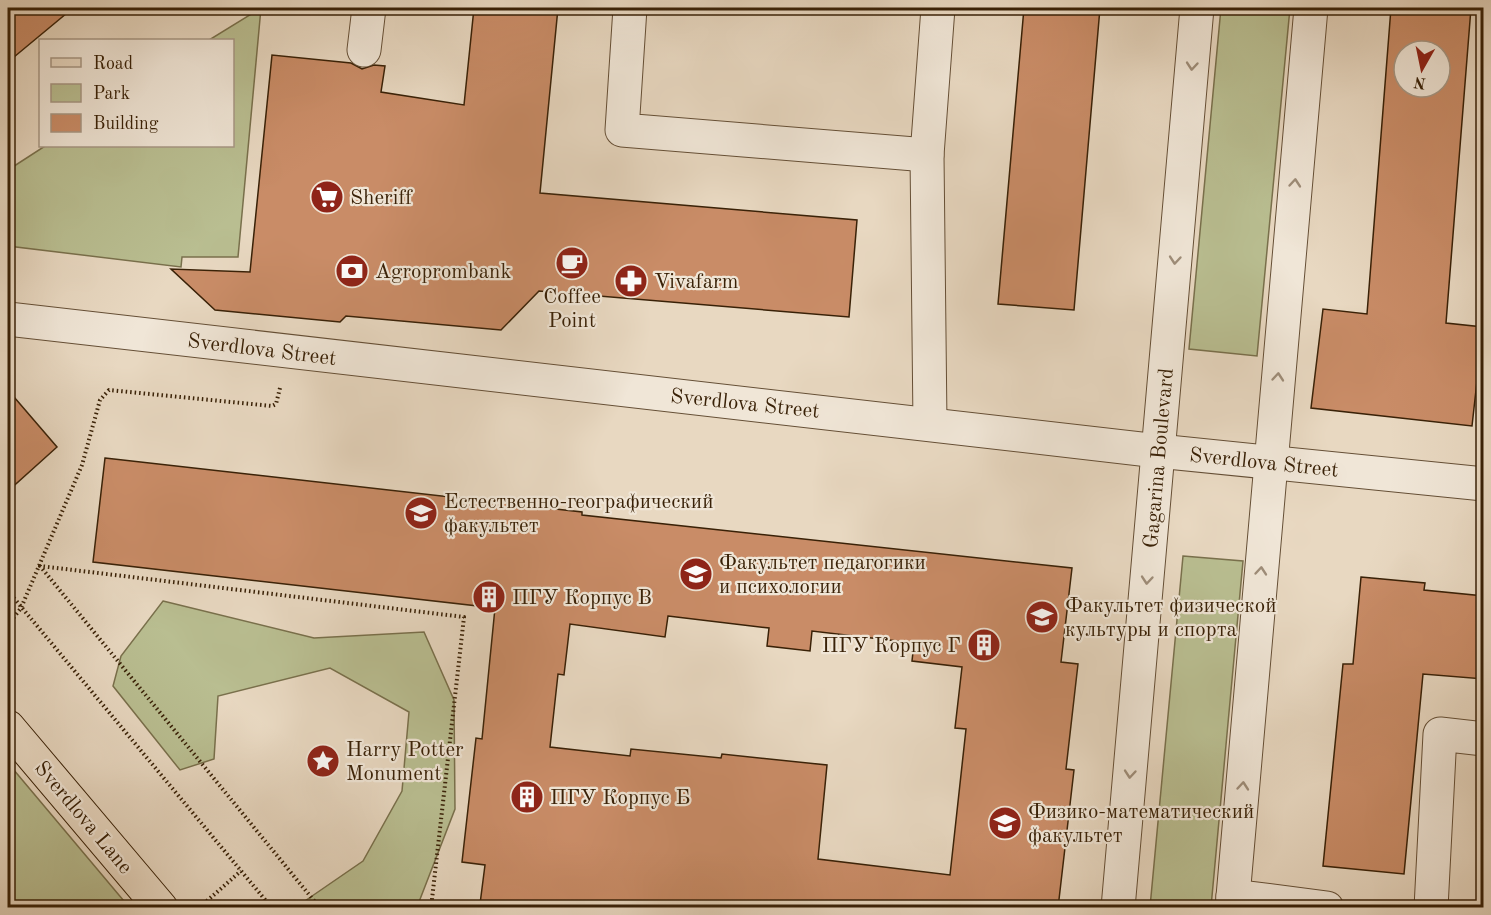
<svg xmlns="http://www.w3.org/2000/svg" width="1491" height="915" font-family="'Old Standard TT',serif">
<rect width="100%" height="100%" fill="#e8d8c1"/>
<filter id="stains"><feTurbulence type="fractalNoise" baseFrequency=".00333" numOctaves="4"/><feColorMatrix values="0 0 0 0 .2 0 0 0 0 .09 0 0 0 0 .02 0 0 0 .5 -.17"/></filter>
<radialGradient id="worn" r=".72"><stop offset=".6" stop-color="#630" stop-opacity="0"/><stop offset="1" stop-color="#630" stop-opacity=".3"/></radialGradient>
<g fill="#b9be91" stroke="#79704c" stroke-width="1.5">
<polygon points="261,8 238,257 182,257 181,267 8,246 8,170 45,146 232,146 232,40 209,40"/>
<polygon points="1221,8 1290,8 1257,356 1189,349"/>
<polygon points="1183,556 1243,561 1211,907 1150,907"/>
<polygon points="163,601 314,638 424,632 454,700 455,809 417,907 302,908 299,905 363,861 402,791 409,712 330,668 218,696 214,759 180,770 113,686 121,656"/>
<polygon points="8,763 129,907 8,907"/>
</g>
<g fill="#c98c67" stroke="#392107" stroke-width="1.5" fill-rule="evenodd">
<polygon points="8,8 73,8 8,62"/>
<polygon points="474,8 558,8 540,193 857,220 849,317 539,291 501,330 346,316 340,322 215,310 171,269 250,272 272,55 351,63 362,69 374,65 385,66 381,92 464,105"/>
<polygon points="1024,8 1100,8 1074,310 998,304"/>
<path d="M1391 8H1471L1446 323 1483 327 1472 426 1311 408 1323 309 1367 314ZM1404 51H1440V87H1404Z"/>
<polygon points="8,390 57,447 8,491"/>
<path d="M105 458 582 512V515L1072 568 1061 662 1078 664 1066 769 1074 770 1058 908H513L480 904 485 865 462 862 476 738 482 739 495 608 93 562ZM668 616 769 628 767 646 810 651 812 631 914 643 912 661 962 667 955 728 966 729 950 875 818 859 827 765 722 754 721 758 631 749 630 756 550 747 558 674 564 675 570 624 665 637Z"/>
<polygon points="1361,577 1425,583 1424,590 1484,596 1484,679 1423,674 1404,874 1323,866 1343,664 1353,664"/>
</g>
<g fill="none" stroke-linecap="round" stroke-linejoin="round">
<g stroke="#654f36" stroke-width="35">
<g id="minor">
<polyline points="630,8 622,130 927,155"/>
<polyline points="364,50 369,8"/>
<polyline points="8,319 1158,451 1484,484"/>
<polyline points="930,424 927,155 938,8"/>
<polyline points="1233,896 1327,908"/>
<polyline points="1118,908 1197,8"/>
<polyline points="1232,908 1311,8"/>
<polyline points="1431,908 1440,734 1484,739"/>
</g>
</g>
<g stroke="#392107" stroke-width="35">
<polyline id="major" points="8,727 161,908"/>
</g>
<g stroke="#392107" stroke-width="4" stroke-dasharray="1.5 3" stroke-linecap="butt">
<polyline points="8,591 272,908"/>
<polyline points="8,625 21,608 82,465 100,400 109,390 272,406 276,404 280,388"/>
<polyline points="200,907 241,871"/>
<polyline points="320,908 40,566 464,617 431,908"/>
</g>
<use href="#minor" stroke="#f0e6d7" stroke-width="33"/>
<use href="#major" stroke="#e8d8c1" stroke-width="33"/>
</g>
<defs><path id="oneway-chevron" d="M-2-3.5L2.5 0L-2 3.5" fill="none" stroke-width="1.6" stroke-linecap="round" stroke-linejoin="round" transform="scale(1.5)"/></defs>
<g stroke="#9e8d79">
<use href="#oneway-chevron" transform="translate(1192 66) rotate(95)"/>
<use href="#oneway-chevron" transform="translate(1295 183) rotate(-85)"/>
<use href="#oneway-chevron" transform="translate(1175 260) rotate(95)"/>
<use href="#oneway-chevron" transform="translate(1278 377) rotate(-85)"/>
<use href="#oneway-chevron" transform="translate(1261 571) rotate(-85)"/>
<use href="#oneway-chevron" transform="translate(1147 580) rotate(95)"/>
<use href="#oneway-chevron" transform="translate(1130 774) rotate(95)"/>
<use href="#oneway-chevron" transform="translate(1243 786) rotate(-85)"/>
</g>
<defs>
<g id="supermarket-disc" transform="scale(1.725)"><circle r="9.5" fill="#8f2418" stroke="#f0e6d7"/><path d="M-6-5.5h2.5l.6 2H6L4.5 2H-2.5L-4.4-4H-6ZM-1.5 3.2a1.3 1.3 0 1 0 .1 0ZM3 3.2a1.3 1.3 0 1 0 .1 0Z" fill="#fff"/></g>
<g id="cafe-disc" transform="scale(1.725)"><circle r="9.5" fill="#8f2418" stroke="#f0e6d7"/><path d="M-5.5-4.5H6V0H3Q3 3.5 0 3.5H-2.5Q-5.5 3.5-5.5 0ZM3-3.2v2h1.7v-2ZM-6 4.5H4V6H-6Z" fill="#fff"/></g>
<g id="bank-disc" transform="scale(1.725)"><circle r="9.5" fill="#8f2418" stroke="#f0e6d7"/><path d="M-6-4H6V4H-6ZM0-2.3a2.3 2.3 0 1 0 0 4.6a2.3 2.3 0 1 0 0-4.6Z" fill="#fff"/></g>
<g id="pharmacy-disc" transform="scale(1.725)"><circle r="9.5" fill="#8f2418" stroke="#f0e6d7"/><path d="M-2-6h4v4h4v4h-4v4h-4v-4h-4v-4h4Z" fill="#fff"/></g>
<g id="university-disc" transform="scale(1.725)"><circle r="9.5" fill="#8f2418" stroke="#f0e6d7"/><path d="M0-5L7-2L0 1L-7-2ZM-4 1L0 2.5L4 1V4Q0 6-4 4Z" fill="#fff"/></g>
<g id="building-disc" transform="scale(1.725)"><circle r="9.5" fill="#8f2418" stroke="#f0e6d7"/><path d="M-4-6H4V6H1V3H-1V6H-4ZM-2.5-4.3h1.7v1.8h-1.7ZM.8-4.3h1.7v1.8H.8ZM-2.5-1h1.7V.8h-1.7ZM.8-1h1.7V.8H.8Z" fill="#fff"/></g>
<g id="sight-disc" transform="scale(1.725)"><circle r="9.5" fill="#8f2418" stroke="#f0e6d7"/><path d="M0-6L1.8-2.2L6-1.7L2.9 1.2L3.7 5.4L0 3.3L-3.7 5.4L-2.9 1.2L-6-1.7L-1.8-2.2Z" fill="#fff"/></g>
</defs>
<g fill-rule="evenodd">
<use href="#supermarket-disc" x="327" y="197"/>
<use href="#cafe-disc" x="572" y="263"/>
<use href="#bank-disc" x="352" y="271"/>
<use href="#pharmacy-disc" x="631" y="281"/>
<use href="#university-disc" x="421" y="513"/>
<use href="#university-disc" x="696" y="574"/>
<use href="#building-disc" x="489" y="597"/>
<use href="#university-disc" x="1042" y="617"/>
<use href="#building-disc" x="984" y="645"/>
<use href="#sight-disc" x="323" y="761"/>
<use href="#building-disc" x="527" y="797"/>
<use href="#university-disc" x="1005" y="823"/>
</g>
<g text-anchor="middle" stroke-width="4.5" stroke-linejoin="round" paint-order="stroke">
<g font-size="21" fill="#392107" stroke="#f0e6d7" text-anchor="start">
<text x="350" y="204">Sheriff</text>
<text x="375" y="278">Agroprombank</text>
<text x="654" y="288">Vivafarm</text>
<text x="572" y="303" text-anchor="middle">Coffee<tspan x="572" dy="24">Point</tspan></text>
<text x="444" y="508">Естественно-географический<tspan x="444" dy="24">факультет</tspan></text>
<text x="719" y="569">Факультет педагогики<tspan x="719" dy="24">и психологии</tspan></text>
<text x="512" y="604">ПГУ Корпус В</text>
<text x="1065" y="612">Факультет физической<tspan x="1065" dy="24">культуры и спорта</tspan></text>
<text x="961" y="652" text-anchor="end">ПГУ Корпус Г</text>
<text x="346" y="756">Harry Potter<tspan x="346" dy="24">Monument</tspan></text>
<text x="550" y="804">ПГУ Корпус Б</text>
<text x="1028" y="818">Физико-математический<tspan x="1028" dy="24">факультет</tspan></text>
</g>
<g font-size="21" fill="#392107" stroke="#f0e6d7">
<text transform="translate(262 349) rotate(7)" y="7">Sverdlova Street</text>
<text transform="translate(745 403) rotate(6)" y="7">Sverdlova Street</text>
<text transform="translate(1158 458) rotate(-85)" y="7">Gagarina Boulevard</text>
<text transform="translate(1264 462) rotate(6)" y="7">Sverdlova Street</text>
<text transform="translate(84 817) rotate(50)" y="7">Sverdlova Lane</text>
</g>
</g>
<rect width="1491" height="915" fill="none" stroke="#e8d8c1" stroke-width="30"/>
<rect x="9" y="9" width="1473" height="897" fill="none" stroke="#392107" stroke-width="3"/>
<rect x="15" y="15" width="1461" height="885" fill="none" stroke="#392107" stroke-width="1.5"/>
<rect x="39" y="39" width="195" height="108" fill="#f0e6d7" stroke="#a79784" stroke-width="1.5"/>
<rect x="51" y="58" width="30" height="9" fill="#e8d8c1" stroke="#a79784" stroke-width="1.5"/>
<text x="93" y="69" font-size="18" fill="#392107">Road</text>
<rect x="51" y="84" width="30" height="18" fill="#b9be91" stroke="#a79784" stroke-width="1.5"/>
<text x="93" y="99" font-size="18" fill="#392107">Park</text>
<rect x="51" y="114" width="30" height="18" fill="#c98c67" stroke="#a79784" stroke-width="1.5"/>
<text x="93" y="129" font-size="18" fill="#392107">Building</text>
<g transform="translate(1422 69) rotate(189)"><circle r="28" fill="#f0e6d7" stroke="#a79784" stroke-width="1.5"/>
<path d="M0-4.5L10 22L0 15L-10 22Z" fill="#8f2418"/>
<text y="-9" font-size="16" font-weight="bold" text-anchor="middle" fill="#392107">N</text>
</g>
<rect width="100%" height="100%" filter="url(#stains)"/>
<rect width="100%" height="100%" fill="url(#worn)"/>
</svg>
